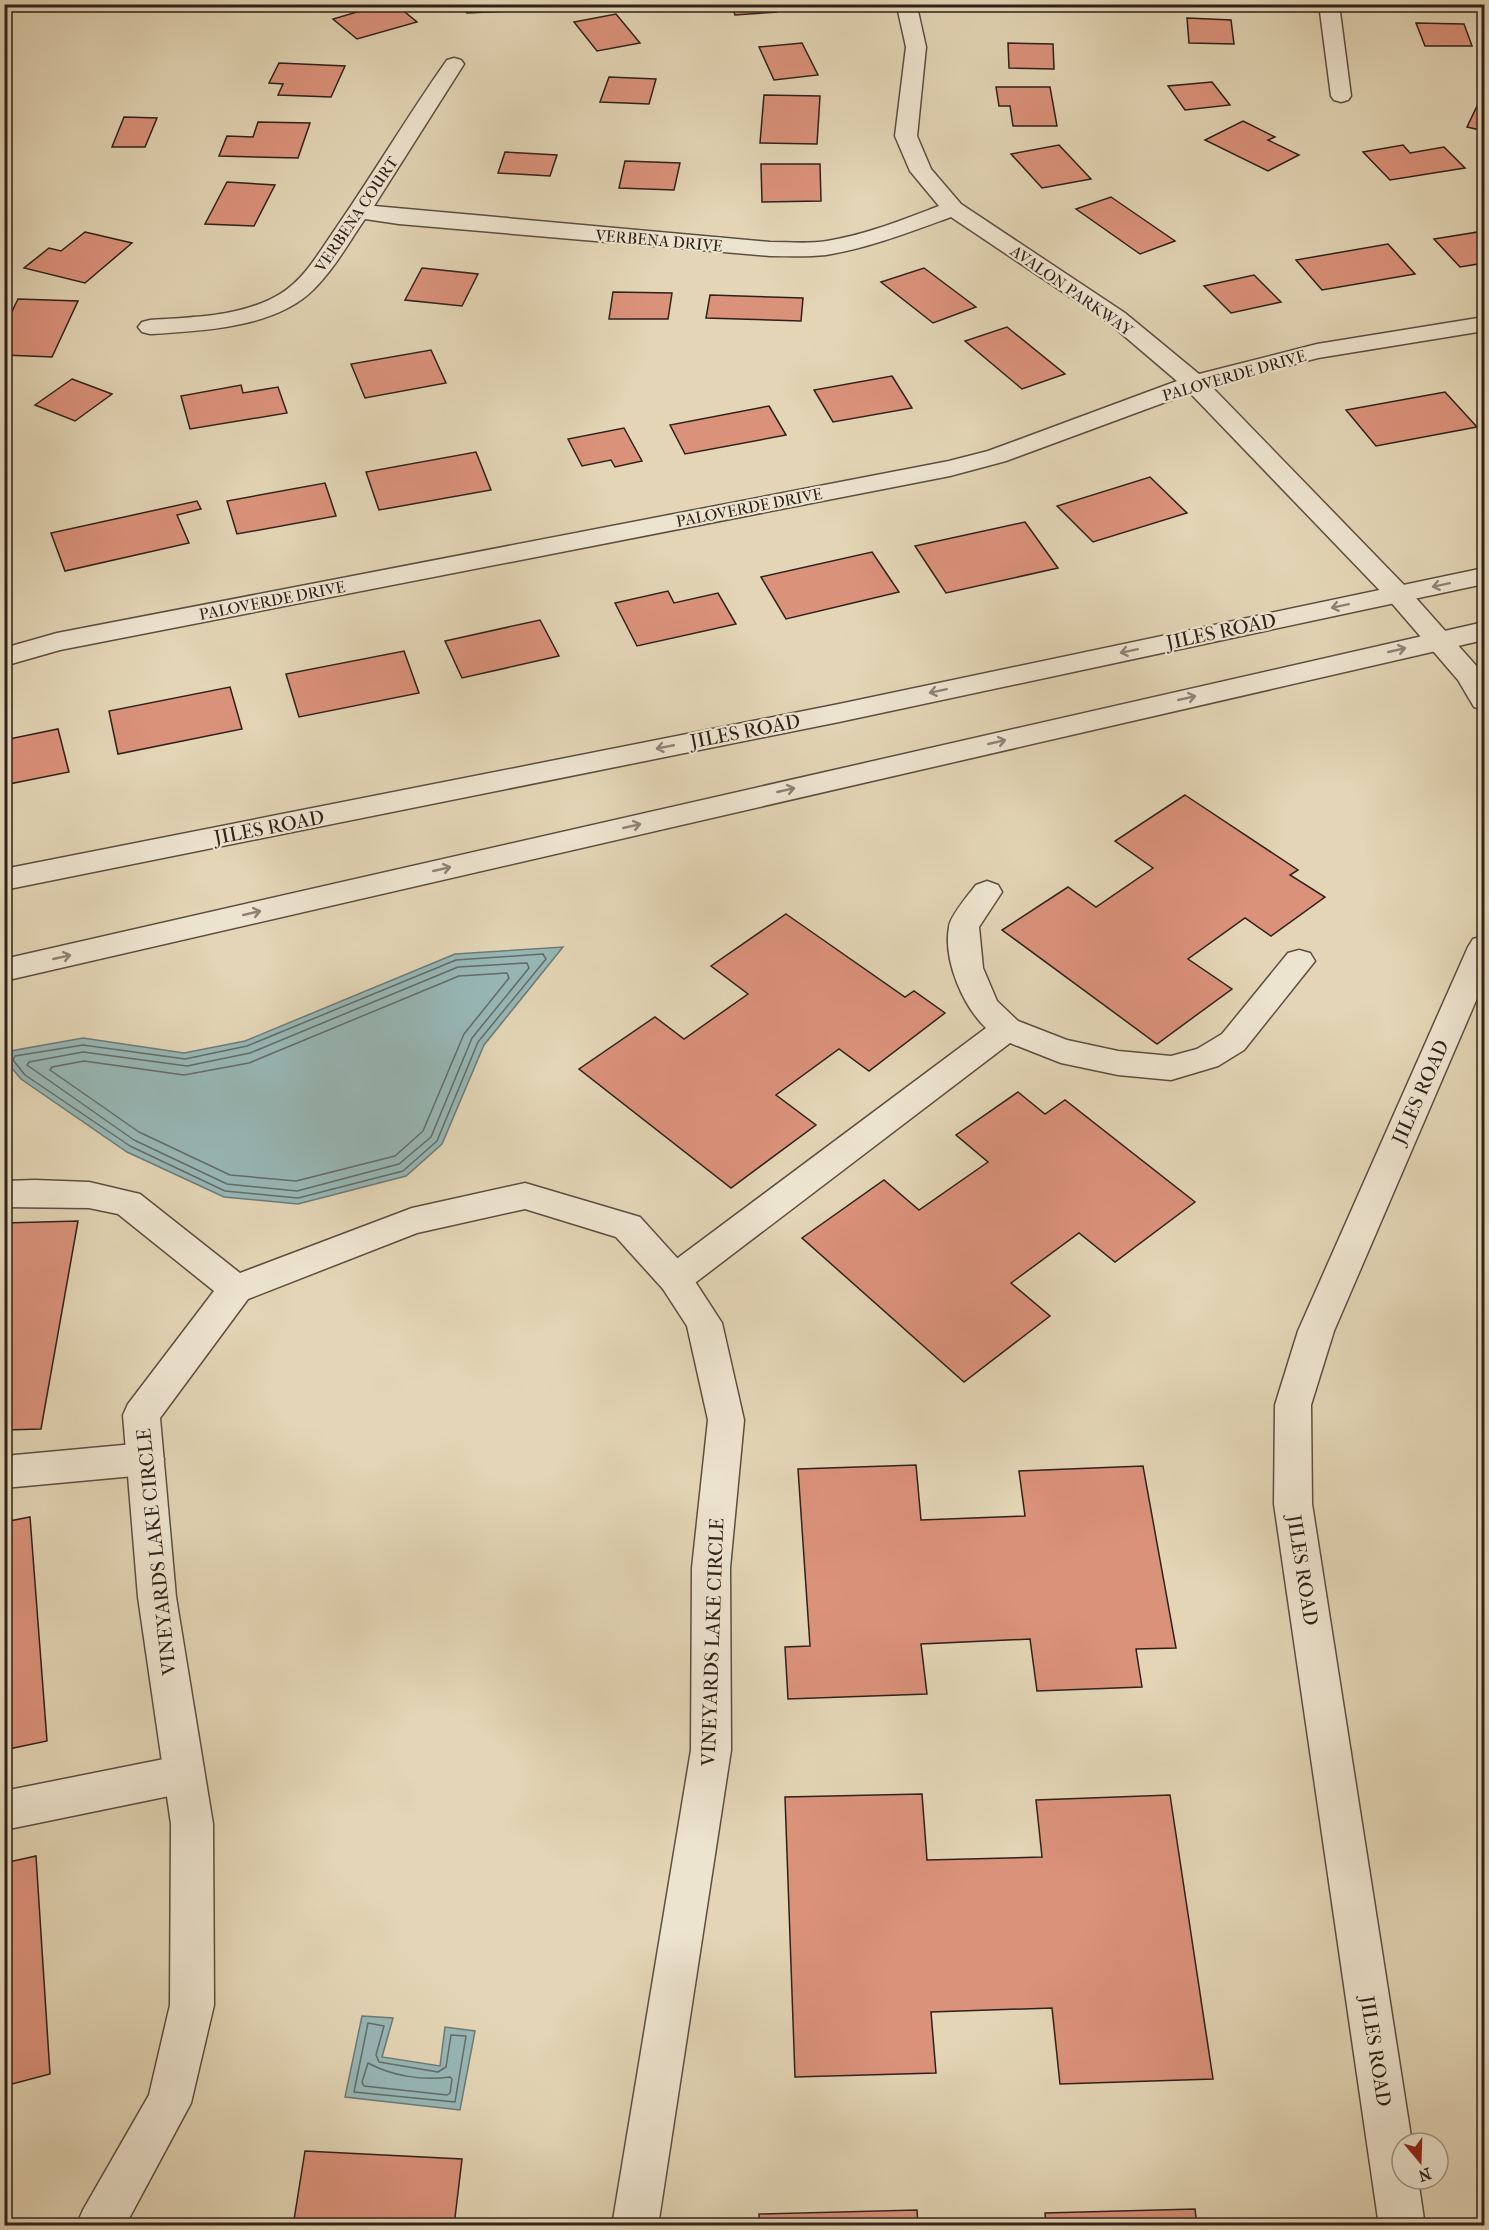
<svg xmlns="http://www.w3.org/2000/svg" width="1489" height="2230" font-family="'IM FELL French Canon',serif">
<rect width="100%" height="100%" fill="#e3d5b5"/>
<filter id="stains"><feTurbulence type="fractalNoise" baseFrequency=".00333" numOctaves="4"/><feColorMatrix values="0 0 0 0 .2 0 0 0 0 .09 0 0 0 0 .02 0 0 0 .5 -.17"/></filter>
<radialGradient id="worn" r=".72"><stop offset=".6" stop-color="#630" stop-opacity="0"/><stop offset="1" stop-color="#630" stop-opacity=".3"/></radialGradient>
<g fill="#97b7b6" stroke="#6d7b78" stroke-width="1.5">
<polygon points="563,947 484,1045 442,1144 406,1176 298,1204 224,1197 127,1152 21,1079 5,1060 5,1052 83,1038 184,1053 245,1041 455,954"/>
<polygon points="362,2016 393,2018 382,2057 440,2066 445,2027 475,2031 460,2110 345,2097"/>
</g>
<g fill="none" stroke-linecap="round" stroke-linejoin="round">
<g stroke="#636c68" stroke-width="1.5">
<polygon points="543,954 546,959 478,1042 437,1141 403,1171 298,1198 225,1191 130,1146 25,1075 13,1060 15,1056 83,1045 185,1059 247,1046 456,960"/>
<polygon points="527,963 529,968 472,1038 431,1137 399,1164 297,1191 227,1184 134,1140 27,1065 29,1062 83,1052 187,1066 250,1053 458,967"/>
<polygon points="507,973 509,978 464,1034 423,1131 395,1156 296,1181 230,1175 139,1132 50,1070 52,1067 84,1061 184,1075 249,1063 459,976"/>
<polygon points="368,2023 384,2026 376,2055 379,2062 438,2072 446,2067 451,2035 466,2036 455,2102 354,2092"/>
<path d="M368 2063C392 2076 423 2081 450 2077L452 2079 450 2093 447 2095 364 2086 362 2082Z"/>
</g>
</g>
<g fill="#db927b" stroke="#2f211b" stroke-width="1.5">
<polygon points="384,4 395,4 417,22 357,39 333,19"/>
<polygon points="467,4 557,4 557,5 509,6 509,11 467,13"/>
<polygon points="731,4 774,4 777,12 735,15"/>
<polygon points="616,14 640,43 597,51 574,22"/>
<polygon points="1187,18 1231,20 1234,44 1189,43"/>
<polygon points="1416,23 1464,24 1472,46 1425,46"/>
<polygon points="802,43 818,75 774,80 759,47"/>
<polygon points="1008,43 1053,44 1054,69 1009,68"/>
<polygon points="279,63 345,66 331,97 278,95 283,84 269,83"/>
<polygon points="609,77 656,79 649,104 600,102"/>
<polygon points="1212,82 1230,105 1185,110 1168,86"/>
<polygon points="996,87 1050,87 1057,126 1013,126 1010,106 999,106"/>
<polygon points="764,95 820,96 817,144 760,143"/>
<polygon points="1479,102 1484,104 1484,131 1467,127"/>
<polygon points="124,117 157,118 145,147 112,147"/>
<polygon points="1243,121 1275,137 1268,140 1299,155 1268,171 1205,140"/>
<polygon points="258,122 310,123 298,158 219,156 227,136 253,137"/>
<polygon points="1059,145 1091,179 1042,188 1011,154"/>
<polygon points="1403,145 1410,153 1444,147 1465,168 1390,180 1363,152"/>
<polygon points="505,152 557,155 550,176 498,173"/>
<polygon points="625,161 680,163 674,190 619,188"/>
<polygon points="761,164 820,164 821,201 762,202"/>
<polygon points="227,182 275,185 254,226 205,224"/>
<polygon points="1111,197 1175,241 1140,254 1076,209"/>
<polygon points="1484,231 1484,263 1460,267 1434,239"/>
<polygon points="85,232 132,243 85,283 24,268 49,248 61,251"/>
<polygon points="1388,244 1415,274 1322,290 1296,260"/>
<polygon points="422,268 478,274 462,306 405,300"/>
<polygon points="924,268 976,307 933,323 881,282"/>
<polygon points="1254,275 1281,302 1231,313 1204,286"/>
<polygon points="613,292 672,293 668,319 609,319"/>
<polygon points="710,295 803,298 801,321 706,318"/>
<polygon points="18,299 78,301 52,357 4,355 4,328"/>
<polygon points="1007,327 1065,374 1022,389 965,341"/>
<polygon points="431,350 446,383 365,398 351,364"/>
<polygon points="892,376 912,408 833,422 814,390"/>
<polygon points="72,379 112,394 75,421 35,405"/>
<polygon points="241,385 243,393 278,387 287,413 190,429 181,396"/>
<polygon points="1445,392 1477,427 1376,446 1346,410"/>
<polygon points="769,406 786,435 685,454 670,425"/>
<polygon points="624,428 642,461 615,467 611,460 582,466 568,439"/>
<polygon points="476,452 491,490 379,510 366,472"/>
<polygon points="1150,477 1187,513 1093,542 1057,506"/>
<polygon points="325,483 336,516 237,534 227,501"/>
<polygon points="197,501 201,509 177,515 189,543 65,571 51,533"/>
<polygon points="1025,522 1058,568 946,593 915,546"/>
<polygon points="872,552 899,592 786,619 761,577"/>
<polygon points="668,591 674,603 718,593 736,624 637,646 615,603"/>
<polygon points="540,620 559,656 462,678 445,641"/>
<polygon points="404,651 419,693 299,717 286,674"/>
<polygon points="230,687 242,729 118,754 109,711"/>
<polygon points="58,729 69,772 4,785 4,740"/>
<polygon points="1185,795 1298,870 1290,875 1325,897 1271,936 1245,918 1188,959 1232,989 1157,1044 1002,930 1068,887 1096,907 1153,868 1115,841"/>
<polygon points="786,914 905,997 914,991 945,1013 869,1071 839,1049 776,1095 816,1125 731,1188 579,1069 655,1017 684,1039 748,994 711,966"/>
<polygon points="1018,1092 1045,1114 1065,1100 1195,1202 1115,1262 1079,1233 1011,1283 1050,1316 964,1382 802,1238 884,1180 919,1210 988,1162 956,1135"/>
<polygon points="78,1221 41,1429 4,1430 4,1223"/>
<polygon points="916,1465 921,1520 1025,1516 1019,1471 1143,1466 1176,1648 1136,1649 1142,1687 1037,1691 1030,1639 921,1644 927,1694 788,1699 785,1647 810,1646 798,1469"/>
<polygon points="30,1517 47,1741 4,1750 4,1522"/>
<polygon points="922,1794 927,1860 1042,1857 1036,1800 1170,1795 1213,2079 1060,2084 1052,2008 931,2012 936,2073 795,2077 785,1797"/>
<polygon points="36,1856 50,2074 8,2085 11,2136 4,2138 4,1863"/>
<polygon points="305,2151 462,2159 454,2226 293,2226"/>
<polygon points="1195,2209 1197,2226 1046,2226 1045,2213"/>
<polygon points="917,2210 918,2226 759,2226 759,2214"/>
</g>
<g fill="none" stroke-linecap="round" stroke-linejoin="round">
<g stroke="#5c4e42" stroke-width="3">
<g id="service">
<path d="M987 881 998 885 1002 892 979 927 983 968 997 1001 1018 1021 1067 1040 1118 1051 1171 1056 1197 1049 1222 1034 1288 953 1299 950 1310 953 1315 961 1244 1050 1218 1066 1171 1080 1118 1075 1061 1063 1010 1043 687 1289 675 1293 663 1289 658 1279 663 1269 986 1028C963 1006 943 960 949 927 950 916 969 894 976 885Z"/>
<polygon points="145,1443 158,1448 164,1459 158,1470 145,1475 4,1488 4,1456"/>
<polygon points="184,1755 198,1761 204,1774 198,1787 184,1793 4,1830 4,1791"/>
</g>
</g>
<g stroke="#5c4e42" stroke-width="3">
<g id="minor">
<path d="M894 4H914L918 11 926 47 917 136 931 169 961 204 1125 313 1199 374 1317 344 1484 317V331L1318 358 1211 386 1407 588 1480 670 1484 677V710L1474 707 1458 680 1389 600 1190 393 1006 461 950 476 60 650 4 666V648L57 633 949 461 988 451 1177 381 1109 323 951 217C910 232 869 248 826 255 808 257 788 256 770 256L399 224 365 219C349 242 335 268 314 289 276 328 201 331 150 334L142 332 138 327 142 322 150 320C192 317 242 317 280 294 305 279 319 252 336 228 374 173 408 115 447 60L454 58 461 60 464 64 374 206 770 242C789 242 808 244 827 241 865 235 902 220 939 206L910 171 895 136 906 47 898 11Z"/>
<polygon points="1319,4 1339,4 1351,96 1348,100 1341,102 1334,100 1331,96"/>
<polygon points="1484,936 1484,982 1334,1331 1311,1405 1312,1504 1412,2143 1402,2143 1402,2179 1418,2179 1425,2226 1379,2226 1274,1504 1275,1405 1298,1331 1468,947 1473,939"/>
<polygon points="35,1180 89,1182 140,1194 240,1273 412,1208 525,1183 640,1217 687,1269 722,1323 744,1420 730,1568 731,1750 658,2226 612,2226 691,1750 692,1568 708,1420 687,1326 663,1289 616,1237 525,1209 417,1233 248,1299 160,1418 176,1597 213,1824 214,2005 191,2103 125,2226 76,2226 83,2210 149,2095 170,2005 171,1824 138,1597 123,1415 128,1404 214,1291 118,1214 89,1208 4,1207 4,1181"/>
</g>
</g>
<g stroke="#5c4e42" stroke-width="3">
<g id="tertiary">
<polygon points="1484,568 1484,584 839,722 4,890 4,869 839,704"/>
<polygon points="1484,622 1484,640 4,981 4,959"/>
</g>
</g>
<use href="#service" fill="#ede4cf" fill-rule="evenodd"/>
<use href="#minor" fill="#ede4cf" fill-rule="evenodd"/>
<use href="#tertiary" fill="#ede4cf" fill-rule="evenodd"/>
</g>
<defs><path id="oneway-shaft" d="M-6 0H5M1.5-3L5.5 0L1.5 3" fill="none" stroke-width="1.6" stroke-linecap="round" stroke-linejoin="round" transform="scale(1.5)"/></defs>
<g stroke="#8e8275">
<use href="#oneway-shaft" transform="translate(1441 585) rotate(168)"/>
<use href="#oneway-shaft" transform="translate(1340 606) rotate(168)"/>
<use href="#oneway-shaft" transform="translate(1397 650) rotate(-13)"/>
<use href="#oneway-shaft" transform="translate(1129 651) rotate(168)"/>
<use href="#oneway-shaft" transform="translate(938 691) rotate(168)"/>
<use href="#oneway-shaft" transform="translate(1187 698) rotate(-13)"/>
<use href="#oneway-shaft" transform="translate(997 742) rotate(-13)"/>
<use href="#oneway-shaft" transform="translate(665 747) rotate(169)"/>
<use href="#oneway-shaft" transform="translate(786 790) rotate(-13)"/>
<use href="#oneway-shaft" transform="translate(632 826) rotate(-13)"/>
<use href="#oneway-shaft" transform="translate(442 869) rotate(-13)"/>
<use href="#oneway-shaft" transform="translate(252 913) rotate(-13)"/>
<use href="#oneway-shaft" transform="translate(62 957) rotate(-13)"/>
</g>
<g text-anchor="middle" stroke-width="4.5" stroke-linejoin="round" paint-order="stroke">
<g font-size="16" fill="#2f211b" stroke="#ede4cf">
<text transform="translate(356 214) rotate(-56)" y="6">VERBENA COURT</text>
<text transform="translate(659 240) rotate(5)" y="6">VERBENA DRIVE</text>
<text transform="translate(1072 290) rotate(35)" y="6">AVALON PARKWAY</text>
<text transform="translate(1234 375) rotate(-16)" y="6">PALOVERDE DRIVE</text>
<text transform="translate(749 507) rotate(-11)" y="6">PALOVERDE DRIVE</text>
<text transform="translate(272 600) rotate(-11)" y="6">PALOVERDE DRIVE</text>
</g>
<g font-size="20" fill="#2f211b" stroke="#ede4cf">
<text transform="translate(1221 631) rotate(-12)" y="7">JILES ROAD</text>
<text transform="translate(745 731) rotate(-11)" y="7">JILES ROAD</text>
<text transform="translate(269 827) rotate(-11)" y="7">JILES ROAD</text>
<text transform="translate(1420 1092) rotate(-66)" y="7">JILES ROAD</text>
<text transform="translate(156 1552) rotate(-96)" y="7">VINEYARDS LAKE CIRCLE</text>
<text transform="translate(1303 1570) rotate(81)" y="7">JILES ROAD</text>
<text transform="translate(712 1642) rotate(-88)" y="7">VINEYARDS LAKE CIRCLE</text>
<text transform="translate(1376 2051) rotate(81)" y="7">JILES ROAD</text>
</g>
</g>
<rect width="1489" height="2230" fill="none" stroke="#e3d5b5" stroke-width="24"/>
<rect x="6" y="6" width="1477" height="2218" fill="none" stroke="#2f211b" stroke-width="3"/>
<rect x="12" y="12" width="1465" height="2206" fill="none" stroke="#2f211b" stroke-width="1.5"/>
<g transform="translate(1420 2161) rotate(161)"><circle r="28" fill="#ede4cf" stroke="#a19687" stroke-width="1.5"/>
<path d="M0-4.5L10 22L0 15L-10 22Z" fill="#8f2418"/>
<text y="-9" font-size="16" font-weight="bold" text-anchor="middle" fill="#2f211b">N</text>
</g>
<rect width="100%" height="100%" filter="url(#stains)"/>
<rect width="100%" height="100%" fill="url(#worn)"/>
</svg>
